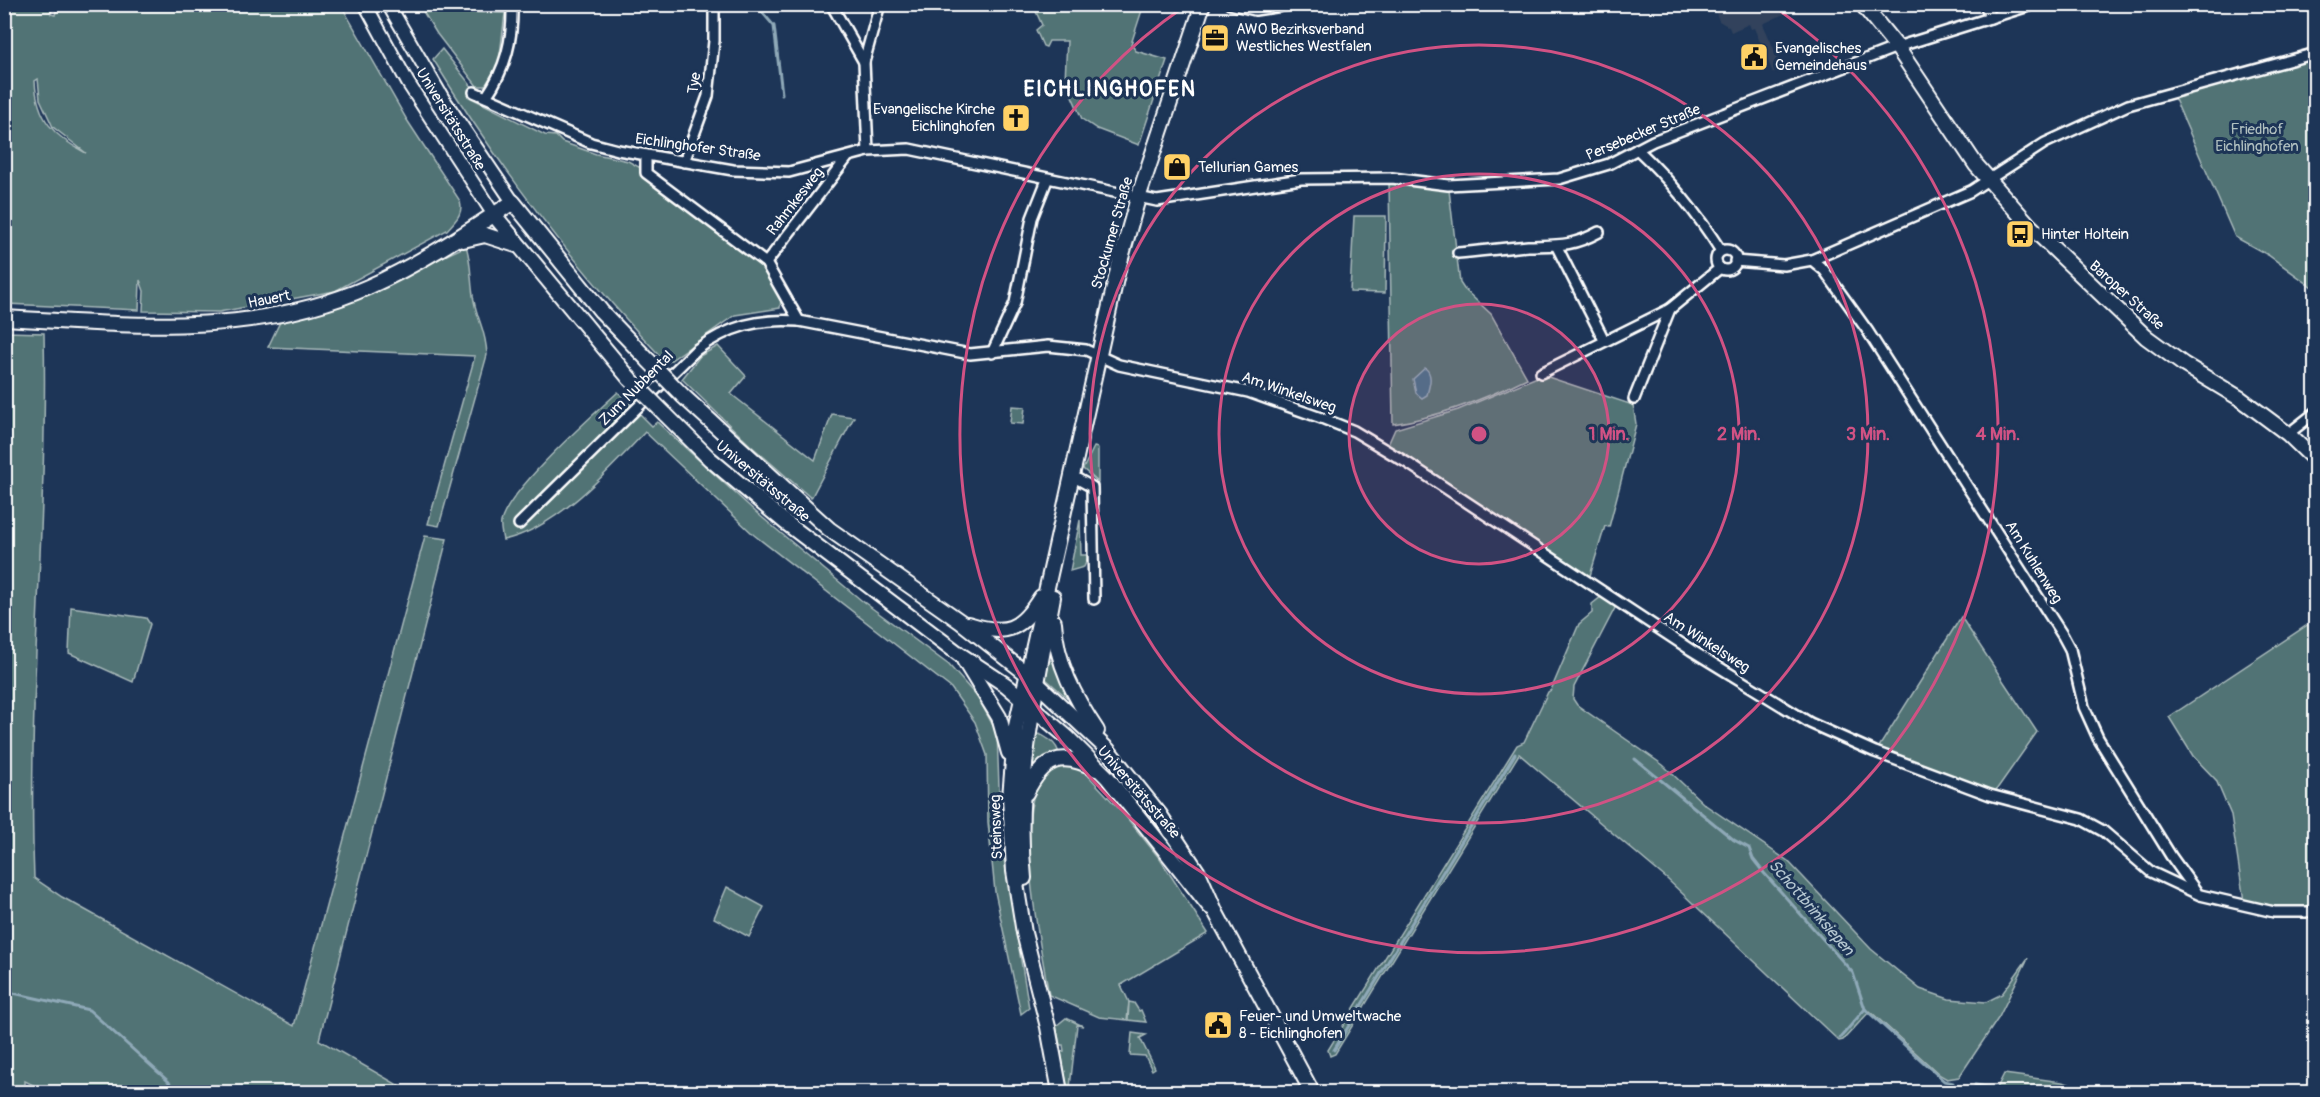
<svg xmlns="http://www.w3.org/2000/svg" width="2320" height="1097" font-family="Pangolin,sans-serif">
<rect width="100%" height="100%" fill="#1d3557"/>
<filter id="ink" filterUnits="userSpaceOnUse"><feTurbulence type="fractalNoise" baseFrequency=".0167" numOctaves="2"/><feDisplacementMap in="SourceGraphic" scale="12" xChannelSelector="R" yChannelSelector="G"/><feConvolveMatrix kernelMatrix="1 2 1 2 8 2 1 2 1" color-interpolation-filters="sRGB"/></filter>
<g filter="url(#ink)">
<g fill="#30425c">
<polygon points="1713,5 1785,5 1788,12 1763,24 1783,69 1773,73 1754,28 1751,29 1749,24 1731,32 1729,27 1719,21"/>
<polygon points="5,332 6,394 9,1092 4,1092"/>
</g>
<g fill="#517374" stroke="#a8b9ba" stroke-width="1.5" fill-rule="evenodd">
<path d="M58 5H341L407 120 460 201C464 214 455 221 447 230L335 291 219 312 143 311 144 291 140 280 139 310 6 304 5 5H53L51 14 55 15ZM38 79 40 99 53 127 86 153C53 136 37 119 35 81Z"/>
<polygon points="419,5 459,5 464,12 505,13 499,63 485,86 477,86 437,34"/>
<polygon points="1033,5 1148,5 1143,7 1131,44 1136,51 1167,60 1139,145 1097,129 1082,119 1065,80 1067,41 1049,41 1046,47 1043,46 1036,30 1042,25"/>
<path d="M442 49 473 88 469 97 545 135 556 136 562 142 596 154 628 161 639 167 645 174 766 268 781 299 780 308 735 315 667 363C577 270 500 169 433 59Z"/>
<polygon points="2315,59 2316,59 2315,289 2268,255 2235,237 2174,97"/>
<path d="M1389 182 1449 190 1460 283 1464 289 1491 314 1527 378C1485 399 1439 417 1393 424Z"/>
<polygon points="1354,216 1386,216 1385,293 1350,292"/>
<path d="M466 246C472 264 470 282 474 301 478 322 486 330 487 355L439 526 428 524 475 356 268 347 281 320 341 305Z"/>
<path d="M5 332 44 333C48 515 27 696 34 878L62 897 294 1026 425 536 447 539 319 1040 410 1092H47L25 1081V1092H10Z"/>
<polygon points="718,346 746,376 731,394 815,460 832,414 854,417 811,498 750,445 682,379 700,356"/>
<polygon points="1542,375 1633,405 1636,424 1609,527 1605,526 1589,579 1387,447 1395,429 1458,410"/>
<path d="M618 392 652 426 657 422 758 514 861 600 949 665 978 698 997 733 1001 841 1029 1008 1021 1014 995 892 988 822 987 755 975 722 951 688 754 535 645 432C608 471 557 529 503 540 502 535 500 527 501 522 509 489 591 417 618 392Z"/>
<polygon points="1012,406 1025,407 1023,424 1010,423"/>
<polygon points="1094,447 1098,448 1098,482 1083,469"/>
<polygon points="1080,520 1081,555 1089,555 1084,567 1070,571"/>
<polygon points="1601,597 1613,603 1615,608 1574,687 1573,699 1577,705 1663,765 1704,804 1788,861 1871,949 1920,989 1949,999 1986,1002 2002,994 2028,958 1999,1017 1959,1077 1947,1079 1940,1075 1870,1011 1843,1040 1839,1041 1667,879 1519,754 1335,1054 1330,1056 1328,1050 1517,745 1524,742 1548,692 1551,690 1579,624 1592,613 1592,604"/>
<polygon points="71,607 146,618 150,624 133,682 69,653"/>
<polygon points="1961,617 2037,732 1994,793 1877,750"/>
<polygon points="2315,620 2315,908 2283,907 2244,901 2231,815 2216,780 2193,756 2169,717"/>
<polygon points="1054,660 1072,702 1046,679 1048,661"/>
<path d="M1036 733C1046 736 1057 743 1059 754L1032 770Z"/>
<path d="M1064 765 1075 766 1084 771 1123 813 1160 859 1208 933 1121 985 1129 1002 1127 1020 1099 1017 1049 995C1041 949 1011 811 1044 775 1049 769 1056 767 1064 765Z"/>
<polygon points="727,887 764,907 749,937 714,918"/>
<polygon points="1129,1002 1134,1003 1139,1011 1141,1010 1146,1022 1128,1020"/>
<polygon points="1066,1018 1083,1026 1077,1025 1070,1087 1077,1092 1068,1092 1061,1052 1064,1051 1063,1045 1060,1045 1056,1026"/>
<polygon points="1132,1033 1146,1035 1140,1038 1155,1068 1152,1070 1145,1056 1130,1055"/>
<polygon points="2004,1074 2062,1082 2096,1092 1995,1092"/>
</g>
<path fill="#447089" stroke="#8fa9b8" stroke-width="1.5" d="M1425 368C1434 375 1429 386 1427 395L1422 398 1416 393 1413 379Z"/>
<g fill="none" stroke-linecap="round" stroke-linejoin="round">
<g stroke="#8fa9b8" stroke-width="3">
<polyline points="755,4 774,26 782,94"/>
<polyline points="1635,759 1734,840 1749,848 1753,859 1764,873 1853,973 1865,1009 1944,1081 1953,1083"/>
<polyline points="13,993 89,1010 168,1081 176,1092"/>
<polyline points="1840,1038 1865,1009"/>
<polyline points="1334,1050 1515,754"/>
<polyline points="1975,1085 2016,1092"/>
</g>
<g stroke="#fff" stroke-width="14">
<g id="minor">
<polyline points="831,4 864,62"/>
<polyline points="1230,4 1255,10 1296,4"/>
<polyline points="1985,4 1990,18"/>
<polyline points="474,92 591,143 618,150 733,170 789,172 868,151 909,149 1157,201 1301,179 1392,178 1448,185 1559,179 1609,164 1653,141 1897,47 2035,4"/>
<path d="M486 97C506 68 513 40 512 4"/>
<path d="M1637 149C1670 180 1697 213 1721 251"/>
<polyline points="868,151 864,62 880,4"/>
<polyline points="646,155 646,173 766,263 799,321"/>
<polyline points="684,162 708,96 714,41 714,4"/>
<polyline points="1557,247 1604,340"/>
<circle cx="1726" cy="260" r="10"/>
<path d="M1458 253C1481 251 1504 248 1528 246 1558 245 1571 247 1599 232"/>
<polyline points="1812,260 1824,270 1867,330 2063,636 2070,649 2084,707 2098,738 2171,856 2196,891"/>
<polyline points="1735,261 1784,265 1812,260 1971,191 2045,143 2128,105 2316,53"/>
<polyline points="766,263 847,158"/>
<polyline points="992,353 1015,303 1032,218 1047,180"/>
<polyline points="1541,373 1670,309 1720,268"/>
<polyline points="1634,399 1670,309"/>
<polyline points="2288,434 2316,412"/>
<polyline points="1074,477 1092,487 1094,599"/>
<path d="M519 524 696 350C729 326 759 318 799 321L970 354 1048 346 1086 350 1119 365 1248 392 1324 419 1354 431 1409 464 1691 650 1810 723 1875 752 1990 795 2081 819 2103 831 2151 872 2200 895 2274 912H2316"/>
</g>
</g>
<g stroke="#fff" stroke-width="16">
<g id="tertiary">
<polyline points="365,4 408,83 494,215"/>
<polyline points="388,4 442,97 513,202"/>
</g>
</g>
<g stroke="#fff" stroke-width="18">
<g id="secondary">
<polyline points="1862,4 1897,47 1976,165 2029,225 2146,337 2183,364 2241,399 2288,434 2316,461"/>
<polyline points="494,215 630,379"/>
<polyline points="463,240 485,235 516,245"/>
<path d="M4 318C127 325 253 338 368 287 420 264 466 233 513 202L601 311 649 361"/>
<polyline points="683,396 829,529 961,622 1027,674 1107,749 1160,815 1199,874 1216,913 1312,1092"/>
<polyline points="665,414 710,459 785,522 959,654 1006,685 1067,737 1107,777 1210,907"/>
<path d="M1054 622C1056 663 1075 698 1097 731"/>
<path d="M968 624C1006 636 1020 631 1041 597"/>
<polyline points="964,660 999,717 1009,753"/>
<path d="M1026 793C1043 759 1060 750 1096 769"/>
<path d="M1024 878C1014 784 1036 689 1053 597"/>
<polyline points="1060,1092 1048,1027 1024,933 1014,871 1010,797 1016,726 1119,265 1138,198 1203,4"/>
</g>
</g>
<use href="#minor" stroke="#1d3557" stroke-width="9"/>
<use href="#tertiary" stroke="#1d3557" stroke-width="12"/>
<use href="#secondary" stroke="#1d3557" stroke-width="14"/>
<g stroke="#fff" stroke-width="18" stroke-linecap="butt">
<g id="secondary-bridge">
<polyline points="649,361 683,396"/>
<polyline points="630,379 665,414"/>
</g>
</g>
<use href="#secondary-bridge" stroke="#1d3557" stroke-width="14"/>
</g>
</g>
<circle cx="1479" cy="434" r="130" fill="#d15284" fill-opacity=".12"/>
<g fill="none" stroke="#d15284" stroke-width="3">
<circle cx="1479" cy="434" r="130"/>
<circle cx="1479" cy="434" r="260"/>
<circle cx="1479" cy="434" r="389"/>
<path d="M1773 6A519 519 0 1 1 1185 6"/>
</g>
<defs>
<g id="office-square" transform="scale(1.5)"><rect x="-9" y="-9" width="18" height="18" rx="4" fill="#ffd166" stroke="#1d3557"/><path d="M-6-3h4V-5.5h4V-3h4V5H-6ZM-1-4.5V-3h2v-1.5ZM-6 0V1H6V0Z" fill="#111"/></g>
<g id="civic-square" transform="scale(1.5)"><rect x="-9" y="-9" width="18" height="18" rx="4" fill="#ffd166" stroke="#1d3557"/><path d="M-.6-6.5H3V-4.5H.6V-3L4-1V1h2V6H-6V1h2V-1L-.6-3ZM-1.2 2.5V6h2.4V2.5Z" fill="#111"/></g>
<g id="church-square" transform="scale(1.5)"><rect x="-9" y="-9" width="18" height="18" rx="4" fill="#ffd166" stroke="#1d3557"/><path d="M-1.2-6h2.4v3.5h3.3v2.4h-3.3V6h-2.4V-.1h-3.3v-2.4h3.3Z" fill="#111"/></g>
<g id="shop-square" transform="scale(1.5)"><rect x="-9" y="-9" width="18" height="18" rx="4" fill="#ffd166" stroke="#1d3557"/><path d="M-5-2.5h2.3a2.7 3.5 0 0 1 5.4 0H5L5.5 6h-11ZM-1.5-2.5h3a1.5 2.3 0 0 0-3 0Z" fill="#111"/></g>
<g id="bus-square" transform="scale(1.5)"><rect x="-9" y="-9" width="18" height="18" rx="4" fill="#ffd166" stroke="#1d3557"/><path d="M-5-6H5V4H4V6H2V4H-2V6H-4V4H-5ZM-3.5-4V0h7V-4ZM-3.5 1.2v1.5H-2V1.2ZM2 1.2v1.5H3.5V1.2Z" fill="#111"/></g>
</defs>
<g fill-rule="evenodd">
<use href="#office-square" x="1215" y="38"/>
<use href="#civic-square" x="1754" y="57"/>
<use href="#church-square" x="1016" y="118"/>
<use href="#shop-square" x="1177" y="167"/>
<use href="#bus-square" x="2020" y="234"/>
<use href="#civic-square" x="1218" y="1025"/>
</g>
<g text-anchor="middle" stroke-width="6" stroke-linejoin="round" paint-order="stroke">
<g font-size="15" fill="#fff" stroke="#1d3557" text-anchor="start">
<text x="1236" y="34">AWO Bezirksverband<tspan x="1236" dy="17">Westliches Westfalen</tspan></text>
<text x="1775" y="53">Evangelisches<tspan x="1775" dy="17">Gemeindehaus</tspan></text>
<text x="995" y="114" text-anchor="end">Evangelische Kirche<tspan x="995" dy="17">Eichlinghofen</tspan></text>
<text x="1198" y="172">Tellurian Games</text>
<text x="2041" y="239">Hinter Holtein</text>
<text x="1239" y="1021">Feuer- und Umweltwache<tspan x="1239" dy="17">8 - Eichlinghofen</tspan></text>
</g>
<g font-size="15" fill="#fff" stroke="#1d3557">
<text transform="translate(694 83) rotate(-81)" y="5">Tye</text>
<text transform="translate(451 119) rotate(58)" y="5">Universitätsstraße</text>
<text transform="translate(1643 132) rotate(-23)" y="5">Persebecker Straße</text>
<text transform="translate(698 147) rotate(8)" y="5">Eichlinghofer Straße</text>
<text transform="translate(795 201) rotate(-52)" y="5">Rahmkesweg</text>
<text transform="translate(1112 233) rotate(-74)" y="5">Stockumer Straße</text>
<text transform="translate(2127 295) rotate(42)" y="5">Baroper Straße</text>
<text transform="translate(269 299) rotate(-11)" y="5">Hauert</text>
<text transform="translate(636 388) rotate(-45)" y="5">Zum Nubbental</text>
<text transform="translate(1289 392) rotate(19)" y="5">Am Winkelsweg</text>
<text transform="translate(763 481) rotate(40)" y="5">Universitätsstraße</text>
<text transform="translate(2034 562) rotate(58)" y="5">Am Kuhlenweg</text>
<text transform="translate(1707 642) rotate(33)" y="5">Am Winkelsweg</text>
<text transform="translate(1139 792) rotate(49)" y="5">Universitätsstraße</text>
<text transform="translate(996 827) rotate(-92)" y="5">Steinsweg</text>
</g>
<g font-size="15" fill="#b1c0c0" stroke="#1d3557">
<text x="2257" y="134">Friedhof<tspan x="2257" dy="17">Eichlinghofen</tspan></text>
</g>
<g font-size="16" font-style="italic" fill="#b4c6d0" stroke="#1d3557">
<text transform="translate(1812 907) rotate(49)" y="6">Schottbrinksiepen</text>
</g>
<g font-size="21" font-weight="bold" letter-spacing="1.5" fill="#fff" stroke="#1d3557">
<text x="1110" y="96">EICHLINGHOFEN</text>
</g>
</g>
<circle cx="1479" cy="434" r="9" fill="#d15284" stroke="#1d3557" stroke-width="3"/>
<g font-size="18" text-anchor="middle" font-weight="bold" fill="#d15284" stroke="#1d3557" stroke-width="6" stroke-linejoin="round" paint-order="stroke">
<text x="1609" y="440">1 Min.</text>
<text x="1739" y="440">2 Min.</text>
<text x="1868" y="440">3 Min.</text>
<text x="1998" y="440">4 Min.</text>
</g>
<rect width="2320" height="1097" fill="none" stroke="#1d3557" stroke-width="24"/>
<rect x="12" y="12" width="2296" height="1073" fill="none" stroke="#fff" stroke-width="2" filter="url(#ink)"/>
</svg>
